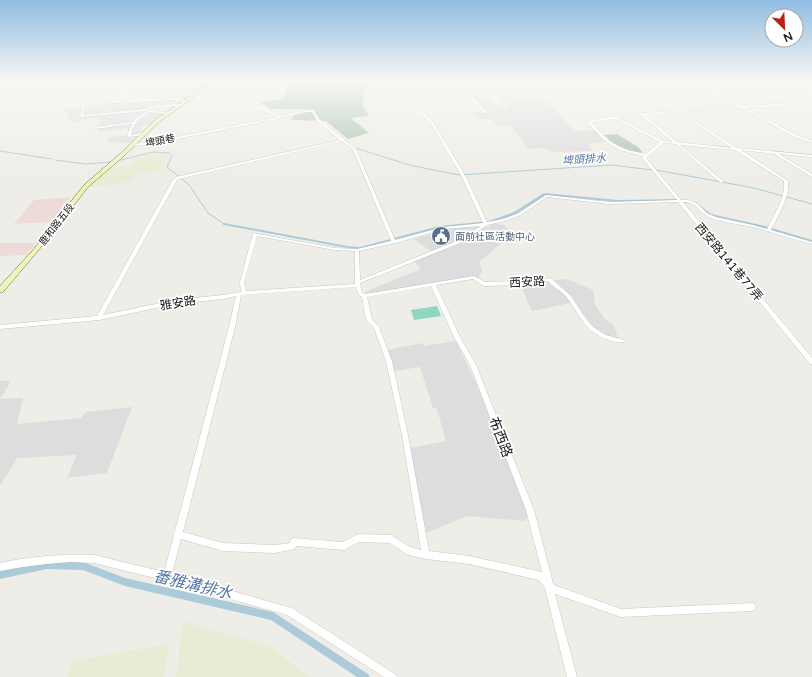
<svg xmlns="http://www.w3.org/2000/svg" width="812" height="677" font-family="'Varela Round','Noto Sans TC',sans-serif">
<rect width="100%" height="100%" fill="#efede7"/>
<g fill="#dedddd">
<polygon points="168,82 210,82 191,94 161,93"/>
<polygon points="472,86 500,108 510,108 498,98 515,95 521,101 543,100 554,108 574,131 595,130 606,142 587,144 594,151 552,152 543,148 529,149 510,125 498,126 492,119 480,119 473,113 482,111 466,91 444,94 440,91"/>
<polygon points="178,94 188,96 176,105 156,106 157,104 155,104 155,106 146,107 146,110 164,113 150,124 141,126 140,133 129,143 105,142 111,137 127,135 128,128 100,132 96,127 100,122 98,118 71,122 67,113 61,112 65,109 83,108 109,103 173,100"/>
<polygon points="493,224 504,225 512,234 479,262 482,270 478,280 460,280 369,294 364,292 421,269 414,261 432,252 414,239 454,228 474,226 485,228"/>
<polygon points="567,279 593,290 595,305 605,319 614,325 618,339 597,333 575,302 532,311 520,284"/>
<polygon points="456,341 479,390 529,516 524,521 467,516 426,533 410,448 446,441 437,409 433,408 420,367 394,371 386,350 423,343 424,346"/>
<polygon points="0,381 11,381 0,399 23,398 17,424 81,418 86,412 132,407 107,473 67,478 77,455 17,458 0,486"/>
</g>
<g fill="#eedbd9">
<polygon points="71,197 51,222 14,224 34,200"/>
<polygon points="36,243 26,255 0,256 0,243"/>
</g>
<g fill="#e9ecd5">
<polygon points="164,153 169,156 164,165 164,170 133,175 131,182 107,185 106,186 87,187 110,168 132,166 132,159 153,154"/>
<polygon points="183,621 271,647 309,677 176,677"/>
<polygon points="169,644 164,677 67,677 71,661"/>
</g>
<g fill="#abc6b1">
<polygon points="286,82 372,82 371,86 364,89 363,107 369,116 351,118 369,133 348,139 326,121 291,120 294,115 311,112 311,109 272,109 260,103 285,98"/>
<path d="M617 134 638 147 643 153C623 151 616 149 602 135Z"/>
</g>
<polygon fill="#8ed6bf" points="437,306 441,316 414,320 411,310"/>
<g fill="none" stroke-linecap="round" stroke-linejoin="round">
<g stroke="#accbd8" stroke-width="1">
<polyline points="715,146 733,148"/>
<polyline points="356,148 409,165 459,175 612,165 652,170"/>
<polyline points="0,151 52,159"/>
<polyline points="772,151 812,155"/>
<polyline points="55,160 86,164 111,162"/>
<polyline points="117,161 153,152 169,153 172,156 167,167 189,185 208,213 224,224"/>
<polyline points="656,170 754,188 812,204"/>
</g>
<g fill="#accbd8" fill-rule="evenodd">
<polygon points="544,193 618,200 679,199 681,200 679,201 618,202 546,195 516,214 491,223 439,228 360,249 347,248 224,225 222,224 224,223 347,246 360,247 439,226 489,221 514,212"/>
<polygon points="694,202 696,202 711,214 765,226 812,240 812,242 762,228 709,216 694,204"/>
<polygon points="47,561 83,562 125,578 273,612 368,674 370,677 357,677 271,620 125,586 83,570 47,569 0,579 0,571"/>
</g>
<g stroke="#a1a1a1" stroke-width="0.5">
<g id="street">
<polygon points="41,82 50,82 42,83"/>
<polygon points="131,82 133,82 115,101 174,98 187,101 186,102 174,100 111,103 111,101"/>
<path d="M383 82H385L432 120 466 177 487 222 503 219 519 213 546 195 609 202 677 200 643 159 642 158 644 156C616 151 607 145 588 123L591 120 612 117 545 82H548L615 117 642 113 675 111 650 95 651 93 679 111 738 107 692 82H695L742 106 807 102 806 104 745 108 797 135 812 141V143L795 137 741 108 681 112 737 148 812 155V157L779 154 812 174V177L776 155V154L741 150 788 181C790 198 778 215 771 230L812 242V244C792 239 773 232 753 227 739 224 724 223 711 218 699 213 697 202 683 202L812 358V364H810L678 202 609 204 547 197 521 215 505 221 487 225 463 242 360 283 362 293 365 294 474 276 485 282 523 281 551 278 572 297 583 315 593 327 606 335 624 340 625 341 624 342C619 343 614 342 609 340 585 332 582 318 568 299 563 292 554 288 548 281L523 285 484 286 473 279 436 285 460 337 476 365 534 510 553 583 554 585 621 609 752 603 755 604 756 607 755 610 752 611 621 617 555 594 577 677H567L545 588 539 580 469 564 426 559 408 555 390 543 359 542 344 550 296 546 295 549 275 553 223 551 181 539 172 574 292 608 395 674 397 677H384L287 615 167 581 94 563 70 562 47 564 23 567 0 571V563C31 556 62 554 94 555L164 572 174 536 173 534 175 531 229 327 236 296 223 299 175 304 99 320 0 329V325L97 316 172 181 176 177 340 140 317 121 312 112H304L282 118 152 144 132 146H131V144L152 142 278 117 238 100 239 98 282 116 304 110H314L319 119 356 149 395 240 444 227 483 223 462 177 430 122ZM678 112 732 148 677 142 645 115ZM641 115 673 142 663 141 618 118ZM615 119 660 142 646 154C618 149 611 144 592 123V122ZM342 141 353 149 391 241 357 249 335 248 253 233 240 282 241 292 223 295 175 300 103 315 176 182 178 179ZM663 143 676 144 721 183 724 182 680 145 735 150 784 181C786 197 774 215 767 229L753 225 716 217 707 213 697 203 688 200H681L646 158ZM481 226 459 240 360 280 359 251 396 243 444 229ZM257 236 335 250 355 251V284L246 291 244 282ZM431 286 454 337 470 365 526 510 542 572 469 556 429 551 408 435 392 361 379 327 372 319 367 297ZM356 287 358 294 362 297 366 320 374 328 386 361 402 435 421 550 410 547 391 535 358 534 343 542 294 538 291 539 290 543 275 545 223 543 183 532 235 327 241 295Z"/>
<polygon points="471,82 474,82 481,88 467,91 486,111 486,113 484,113 464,91 478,88"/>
<polygon points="158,103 159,105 181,104 182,105 181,106 158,107 157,106 157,104"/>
<path d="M83 107 84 108 83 115 145 109 169 113 168 114 150 112C140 118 133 123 131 135L142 133 144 134 143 135 129 137 127 136 132 124 95 129 93 128 95 127 133 122 138 117 147 111 80 117 82 108Z"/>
</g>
</g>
<g stroke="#5d6e10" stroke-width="1">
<polygon id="secondary" points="211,82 215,82 159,122 125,155 88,187 37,252 3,292 0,292 0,286 33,250 84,185 121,153 155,120"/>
</g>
<use href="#street" fill="#fff" fill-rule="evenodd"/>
<use href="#secondary" fill="#edf3c1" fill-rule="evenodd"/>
</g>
<linearGradient id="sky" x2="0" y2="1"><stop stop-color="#90bde2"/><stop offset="0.46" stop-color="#f8f7f4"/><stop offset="1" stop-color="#f8f7f4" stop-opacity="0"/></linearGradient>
<rect width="812" height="177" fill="url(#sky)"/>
<defs>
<g id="civic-disc" transform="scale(1)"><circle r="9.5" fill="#5c6f8a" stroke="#fff"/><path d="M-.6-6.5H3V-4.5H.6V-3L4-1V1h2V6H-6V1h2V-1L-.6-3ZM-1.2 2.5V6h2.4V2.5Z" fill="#fff"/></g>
</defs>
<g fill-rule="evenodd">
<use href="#civic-disc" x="441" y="236"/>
</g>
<g text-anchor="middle" stroke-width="3.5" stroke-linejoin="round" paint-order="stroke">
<g font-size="10" fill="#202020" stroke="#fff">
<text transform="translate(160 140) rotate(-11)" y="4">埤頭巷</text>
<text transform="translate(56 224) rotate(-52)" y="4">鹿和路五段</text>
</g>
<g font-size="10" fill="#4e5e75" stroke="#fff" text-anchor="start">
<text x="455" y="240">面前社區活動中心</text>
</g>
<g font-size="11" font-style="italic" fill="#5578a6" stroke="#fff">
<text transform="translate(584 159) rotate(-4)" y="4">埤頭排水</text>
</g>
<g font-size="12" fill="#202020" stroke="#fff">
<text transform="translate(729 262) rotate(50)" y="4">西安路141巷77弄</text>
<text transform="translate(527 282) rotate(-3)" y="4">西安路</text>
<text transform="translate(178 303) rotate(-9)" y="4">雅安路</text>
</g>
<g font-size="14" fill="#202020" stroke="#fff">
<text transform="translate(501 437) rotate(69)" y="5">布西路</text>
</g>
<g font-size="16" font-style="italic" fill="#5578a6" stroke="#fff">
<text transform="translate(193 584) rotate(13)" y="6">番雅溝排水</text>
</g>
</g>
<g transform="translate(784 28) rotate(156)"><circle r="19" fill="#ffffff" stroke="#a6a6a6"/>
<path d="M0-3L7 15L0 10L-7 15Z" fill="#bb2115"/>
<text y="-6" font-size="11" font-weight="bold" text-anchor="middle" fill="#202020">N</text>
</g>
</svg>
